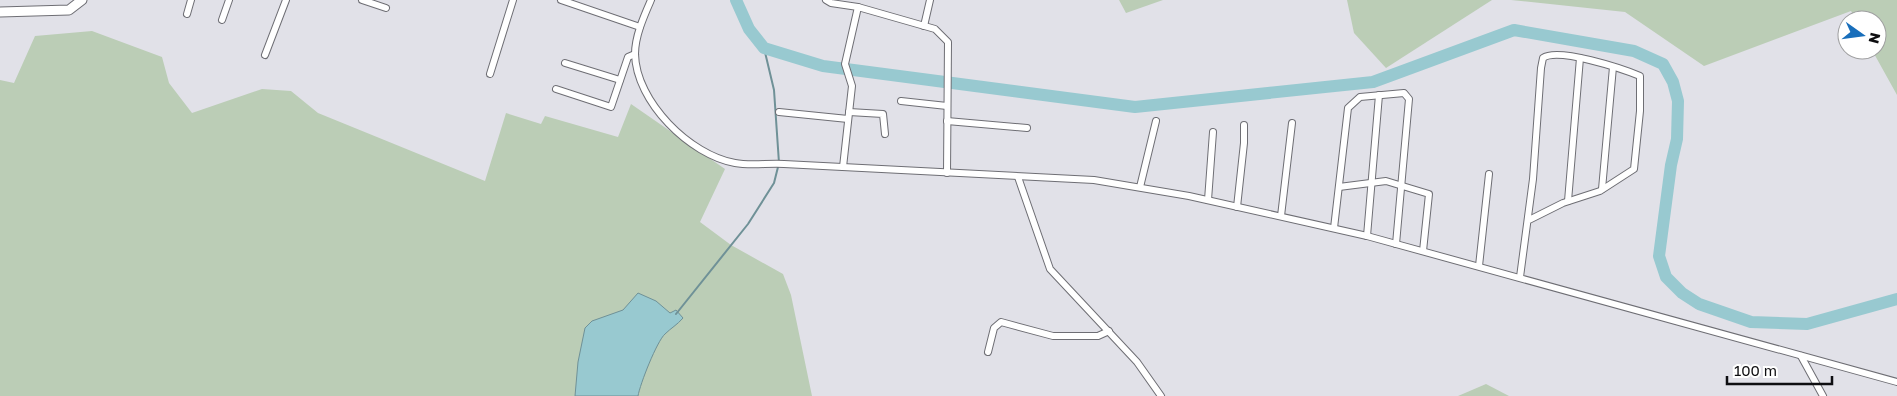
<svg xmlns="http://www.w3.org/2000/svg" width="1897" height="396" font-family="'Golos Text',sans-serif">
<rect width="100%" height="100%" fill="#e1e1e8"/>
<g fill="#bbcdb6">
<polygon points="1119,0 1163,0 1126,13"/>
<polygon points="1347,0 1492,0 1386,68 1354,33"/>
<polygon points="1511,0 1897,0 1897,95 1872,50 1877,50 1877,20 1856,20 1851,11 1704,66 1625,12"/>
<polygon points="92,31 162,57 169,83 192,113 262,89 291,91 318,113 485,181 506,113 541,124 545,116 618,137 631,104 725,169 700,222 731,245 783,274 791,295 812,396 0,396 0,80 14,83 35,36"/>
<polygon points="1486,384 1509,396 1458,396"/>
</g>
<path fill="#98c9d0" stroke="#6f9197" d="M638 293 656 301 670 313 676 310 683 318C677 325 671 328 665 334 657 341 640 384 638 396H575L578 362 585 328 592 321 623 310Z"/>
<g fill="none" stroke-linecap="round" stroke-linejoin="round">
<polyline stroke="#6f9197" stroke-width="2" points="676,314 748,224 774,183 779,163 774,90 764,48"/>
<polyline stroke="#98c9d0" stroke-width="12" points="736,0 749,29 764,48 823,66 1135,107 1373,82 1514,30 1634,51 1663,64 1673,82 1678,101 1677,139 1671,165 1659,256 1666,277 1682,293 1699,304 1751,322 1807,324 1897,299"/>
<g stroke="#6e6e74" stroke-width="8">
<g id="street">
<polyline points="362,0 386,8"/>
<polyline points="561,0 640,27"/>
<path d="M651 0C644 16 635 36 635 54 636 102 690 155 735 163 750 166 768 163 784 164L1094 180 1189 196 1367 236 1897 382"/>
<polyline points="826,0 831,3 858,7"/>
<polyline points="187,14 191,0"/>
<polyline points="222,20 229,0"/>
<polyline points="924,26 930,0"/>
<polyline points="265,55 286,0"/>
<polyline points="565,63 620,80"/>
<polyline points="490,74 513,0"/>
<polyline points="556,89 611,107 628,57 635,54"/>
<polyline points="901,101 947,106"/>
<polyline points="779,112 848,119"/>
<polyline points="849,112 883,114 885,134"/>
<polyline points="947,121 1027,128"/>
<polyline points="843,167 852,86 845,64 858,7 935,29 948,42 947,173"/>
<polyline points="1018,177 1050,269 1137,362 1161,396"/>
<polyline points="1140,187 1156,121"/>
<polyline points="1339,187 1386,181 1429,194 1423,251"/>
<polyline points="1602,189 1613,67"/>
<polyline points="1208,200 1213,132"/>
<polyline points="1568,201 1580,58"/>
<polyline points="1237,207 1244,143 1244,125"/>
<polyline points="1281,216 1292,123"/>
<polyline points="1334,228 1348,108 1360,97 1404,93 1409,99 1396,244"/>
<polyline points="1367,236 1379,95"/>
<polyline points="1479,266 1489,174"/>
<path d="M1520 277 1533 179 1541 68 1543 58C1558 47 1623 69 1640 76V111L1634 169 1600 191 1563 203 1529 220"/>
<polyline points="988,352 994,328 1001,322 1053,336 1098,336 1109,331"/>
<polyline points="1801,356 1823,396"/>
</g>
</g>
<g stroke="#6e6e74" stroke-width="11">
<polyline id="secondary" points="0,12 69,10 82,0"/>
</g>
<use href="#street" stroke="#fff" stroke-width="6"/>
<use href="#secondary" stroke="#fff" stroke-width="9"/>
</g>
<g transform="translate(1862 35) rotate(104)"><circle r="24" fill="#ffffff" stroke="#9f9fa0"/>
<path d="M0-4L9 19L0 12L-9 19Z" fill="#186ebb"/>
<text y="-8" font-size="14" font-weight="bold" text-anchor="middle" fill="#0e0e11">N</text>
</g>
<path d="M1727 376v8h105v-8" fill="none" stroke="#0e0e11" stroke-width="2.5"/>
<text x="1734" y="376" font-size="15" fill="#0e0e11" stroke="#ffffff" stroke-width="4" paint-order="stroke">100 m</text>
</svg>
